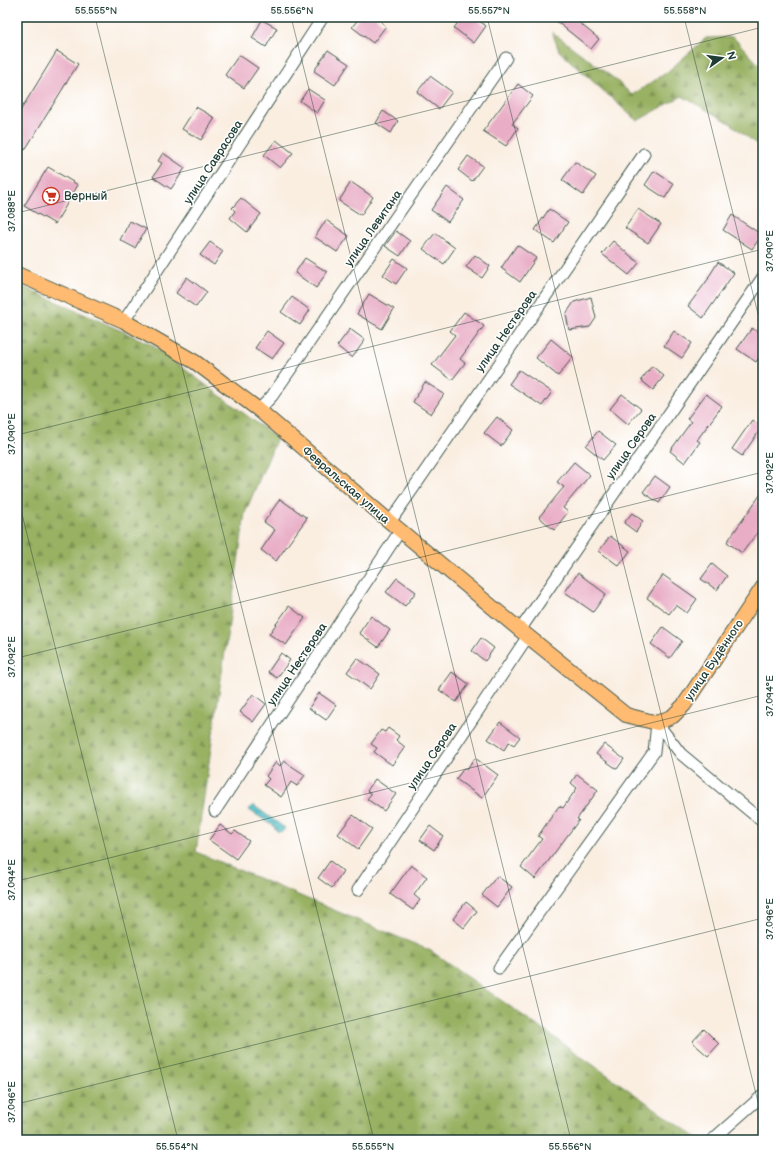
<svg xmlns="http://www.w3.org/2000/svg" width="780" height="1157" font-family="'Balsamiq Sans',sans-serif">
<defs>
<pattern id="forest-firs" width="22" height="20" patternUnits="userSpaceOnUse"><rect width="22" height="20" fill="#98b162"/><path d="M5 1l3.5 6h-7zM16 11l3.5 6h-7z" fill="#7b9152"/></pattern>
<pattern id="water-rules" width="6" height="5" patternUnits="userSpaceOnUse"><rect width="6" height="5" fill="#50bfc7"/><path d="M0 2.5h6" fill="none" stroke="#429ca2"/></pattern>
</defs>
<rect width="100%" height="100%" fill="#fff"/>
<filter id="ink" filterUnits="userSpaceOnUse"><feTurbulence type="fractalNoise" baseFrequency=".025" numOctaves="2"/><feDisplacementMap in="SourceGraphic" scale="8" xChannelSelector="R" yChannelSelector="G"/><feConvolveMatrix kernelMatrix="1 2 1 2 8 2 1 2 1" color-interpolation-filters="sRGB"/></filter>
<filter id="wash" filterUnits="userSpaceOnUse"><feTurbulence type="fractalNoise" baseFrequency=".012" numOctaves="4" result="noise"/><feDisplacementMap in="SourceGraphic" scale="16" xChannelSelector="R" yChannelSelector="G"/><feGaussianBlur stdDeviation="0.9" result="paint"/><feColorMatrix in="noise" values="0 0 0 0 0 0 0 0 0 0 0 0 0 0 0 0 0 1.4 0 .05"/><feComposite in="paint" operator="in"/></filter>
<g filter="url(#wash)">
<rect width="100%" height="100%" fill="#faeee1"/>
<g fill="url(#forest-firs)" stroke="#5c774b">
<polygon points="552,32 616,80 632,95 666,73 706,38 733,37 763,69 763,143 755,143 730,123 682,96 637,121 559,51"/>
<polygon points="17,284 151,344 277,438 245,513 196,852 431,951 700,1140 17,1140"/>
</g>
<polygon fill="url(#water-rules)" stroke="#387e7e" points="253,805 285,828 283,831 278,832 275,829 274,826 249,810"/>
<g id="blocks">
<g fill="#e9aec6">
<polygon points="360,17 375,17 386,26 373,43 352,27"/>
<polygon points="462,17 474,17 486,26 474,43 454,28"/>
<polygon points="551,17 572,17 599,39 591,49"/>
<polygon points="262,20 277,28 266,47 252,38"/>
<polygon points="328,50 349,64 335,85 314,71"/>
<polygon points="57,51 78,64 25,150 17,145 17,116"/>
<polygon points="239,55 258,68 244,88 225,75"/>
<polygon points="430,76 452,92 439,109 417,92"/>
<polygon points="518,84 533,96 512,124 518,128 506,146 483,131"/>
<polygon points="308,89 325,100 317,113 300,101"/>
<polygon points="196,107 215,118 201,140 182,129"/>
<polygon points="383,111 398,121 391,133 376,123"/>
<polygon points="276,140 293,153 280,168 264,155"/>
<polygon points="163,153 185,168 171,189 153,177 162,163 158,161"/>
<polygon points="468,156 483,166 472,181 458,170"/>
<polygon points="575,162 596,176 583,195 562,180"/>
<polygon points="48,167 78,185 55,224 24,206"/>
<polygon points="654,171 674,184 665,198 645,185"/>
<polygon points="351,182 373,197 361,215 339,201"/>
<polygon points="447,187 464,200 448,222 431,210"/>
<polygon points="241,198 261,214 247,232 230,218 235,211 232,208"/>
<polygon points="549,209 568,222 554,243 535,230"/>
<polygon points="638,209 661,224 648,243 625,228"/>
<polygon points="732,215 762,235 752,249 723,230"/>
<polygon points="326,220 349,236 337,252 315,237"/>
<polygon points="130,221 146,229 135,248 120,240"/>
<polygon points="396,231 410,241 400,256 385,246"/>
<polygon points="435,233 455,248 444,264 423,249"/>
<polygon points="613,241 639,263 629,275 602,254"/>
<polygon points="210,242 223,251 214,265 200,255"/>
<polygon points="517,245 536,258 520,282 501,268"/>
<polygon points="475,255 490,266 482,278 466,267"/>
<polygon points="305,258 327,272 316,288 295,273"/>
<polygon points="394,259 407,268 396,284 383,275"/>
<polygon points="718,262 734,273 703,318 688,306 709,278 708,278"/>
<polygon points="187,277 207,292 196,307 176,293"/>
<polygon points="369,294 394,309 382,329 357,314"/>
<polygon points="292,297 310,310 300,325 281,312"/>
<polygon points="591,297 596,318 590,327 569,330 566,314 574,302"/>
<polygon points="464,312 484,326 460,359 465,363 452,380 432,365 455,335 450,331"/>
<polygon points="752,328 763,336 763,351 756,362 737,349"/>
<polygon points="350,329 365,340 352,358 337,346"/>
<polygon points="267,331 284,343 272,359 255,348"/>
<polygon points="674,331 692,343 682,358 664,346"/>
<polygon points="551,339 573,357 558,376 536,358"/>
<polygon points="652,366 664,376 653,390 641,380"/>
<polygon points="519,370 552,392 542,406 509,384"/>
<polygon points="425,382 444,394 431,414 413,402"/>
<polygon points="622,394 641,409 628,424 610,409"/>
<polygon points="706,394 722,406 697,440 700,442 685,463 670,451 691,422 687,419"/>
<polygon points="497,417 513,430 501,446 484,433"/>
<polygon points="752,420 762,427 742,456 732,449"/>
<polygon points="598,431 616,445 603,460 586,446"/>
<polygon points="574,462 590,475 563,508 568,512 554,530 539,517 564,487 557,482"/>
<polygon points="655,476 670,487 659,503 643,492"/>
<polygon points="763,491 763,525 742,553 727,542"/>
<polygon points="280,499 307,518 276,561 261,550 275,530 264,522"/>
<polygon points="632,513 643,521 636,532 624,523"/>
<polygon points="610,536 630,551 619,566 599,551"/>
<polygon points="712,564 727,576 717,590 701,579"/>
<polygon points="578,573 606,594 593,612 565,592"/>
<polygon points="663,575 697,599 687,613 676,605 669,614 647,598"/>
<polygon points="397,578 416,592 405,606 386,592"/>
<polygon points="289,606 305,618 286,645 269,634"/>
<polygon points="371,616 390,630 378,647 359,633"/>
<polygon points="663,627 682,641 670,658 651,644"/>
<polygon points="481,638 494,648 485,661 472,651"/>
<polygon points="281,653 290,660 277,678 268,672"/>
<polygon points="357,658 380,674 370,689 347,672"/>
<polygon points="452,672 469,684 456,702 439,690"/>
<polygon points="319,693 336,705 326,720 309,708"/>
<polygon points="253,694 266,704 253,722 240,712"/>
<polygon points="500,722 520,737 514,745 509,742 504,750 488,739"/>
<polygon points="388,728 399,736 396,740 405,747 392,765 374,752 377,748 371,744 381,730 385,732"/>
<polygon points="604,744 624,759 617,769 596,754"/>
<polygon points="475,758 498,775 482,798 456,779 464,768 467,770"/>
<polygon points="284,761 305,775 297,786 291,782 281,797 264,785 269,779 266,776 276,762 280,766"/>
<polygon points="577,774 598,790 577,819 579,820 535,879 521,867 542,839 538,836 559,806 563,808 577,788 571,783"/>
<polygon points="375,779 396,794 384,811 367,799 371,794 367,791"/>
<polygon points="353,815 372,829 358,849 338,834"/>
<polygon points="220,825 232,834 235,831 249,841 236,859 209,840"/>
<polygon points="430,826 443,836 434,850 420,840"/>
<polygon points="330,861 343,871 332,888 318,878"/>
<polygon points="411,865 427,877 414,895 420,900 413,910 390,894"/>
<polygon points="497,876 512,887 497,907 482,895"/>
<polygon points="466,902 477,911 464,928 453,919"/>
<polygon points="704,1029 719,1044 708,1056 692,1042"/>
</g>
</g>
</g>
<g filter="url(#ink)">
<use href="#blocks" fill-opacity="0" stroke="#40584e" stroke-width="1"/>
<g fill="none" stroke-linecap="round" stroke-linejoin="round">
<g stroke="#40584e" stroke-width="13">
<g id="minor">
<polyline points="124,321 323,17"/>
<polyline points="259,410 272,396 506,58"/>
<polyline points="390,522 644,154"/>
<polyline points="520,630 763,277"/>
<polyline points="657,723 681,754 763,822"/>
<polyline points="215,811 400,531"/>
<polyline points="358,890 528,636"/>
<polyline points="499,968 654,752 657,723"/>
<polyline points="712,1140 763,1095"/>
</g>
</g>
<g stroke="#40584e" stroke-width="16">
<polyline id="major" points="17,274 124,321 195,362 259,410 390,522 520,630 626,715 657,723 673,716 684,705 763,587"/>
</g>
<use href="#minor" stroke="#fff" stroke-width="11"/>
<use href="#major" stroke="#ffbb71" stroke-width="14"/>
</g>
</g>
<path fill="none" stroke="#1f3d34" stroke-width="1" stroke-opacity="0.45" d="M95 17 374 1140M291 17 571 1140M487 17 763 1122M684 17 763 334M17 213 763 27M17 435 763 249M17 494 178 1140M17 658 763 472M17 881 763 695M17 1104 763 918"/>
<defs>
<g id="supermarket-ring" transform="scale(0.9)"><circle r="9.5" fill="#fff" stroke="#c8321e" stroke-width="1.5"/><path d="M-6-5.5h2.5l.6 2H6L4.5 2H-2.5L-4.4-4H-6ZM-1.5 3.2a1.3 1.3 0 1 0 .1 0ZM3 3.2a1.3 1.3 0 1 0 .1 0Z" fill="#c8321e"/></g>
</defs>
<g fill-rule="evenodd">
<use href="#supermarket-ring" x="51" y="196"/>
</g>
<g text-anchor="middle" stroke-width="3" stroke-linejoin="round" paint-order="stroke">
<g font-size="12" fill="#1f3d34" stroke="#fff">
<text transform="translate(213 162) rotate(-57)" y="4">улица Саврасова</text>
<text transform="translate(373 228) rotate(-55)" y="4">улица Левитана</text>
<text transform="translate(506 331) rotate(-55)" y="4">улица Нестерова</text>
<text transform="translate(631 446) rotate(-55)" y="4">улица Серова</text>
<text transform="translate(346 485) rotate(41)" y="4">Февральская улица</text>
<text transform="translate(714 660) rotate(-56)" y="4">улица Будённого</text>
<text transform="translate(297 664) rotate(-56)" y="4">улица Нестерова</text>
<text transform="translate(432 756) rotate(-56)" y="4">улица Серова</text>
</g>
<g font-size="12" fill="#1f3d34" stroke="#fff" text-anchor="start">
<text x="64" y="200">Верный</text>
</g>
</g>
<rect width="780" height="1157" fill="none" stroke="#fff" stroke-width="44"/>
<g transform="translate(722 58) rotate(76)" stroke="#ffffff" stroke-width="3" paint-order="stroke">
<path d="M0-3L7 15L0 10L-7 15Z" fill="#1f3d34"/>
<text y="-6" font-size="11" font-weight="bold" text-anchor="middle" fill="#1f3d34">N</text>
</g>
<rect x="22" y="22" width="736" height="1113" fill="none" stroke="#1f3d34" stroke-width="1.5"/>
<g font-size="10" text-anchor="middle" fill="#1f3d34">
<text x="96" y="14">55.555°N</text>
<text x="292" y="14">55.556°N</text>
<text x="489" y="14">55.557°N</text>
<text x="685" y="14">55.558°N</text>
<text transform="translate(11 211) rotate(-90)" y="4">37.088°E</text>
<text transform="translate(769 251) rotate(-90)" y="4">37.090°E</text>
<text transform="translate(11 434) rotate(-90)" y="4">37.090°E</text>
<text transform="translate(769 473) rotate(-90)" y="4">37.092°E</text>
<text transform="translate(11 657) rotate(-90)" y="4">37.092°E</text>
<text transform="translate(769 696) rotate(-90)" y="4">37.094°E</text>
<text transform="translate(11 880) rotate(-90)" y="4">37.094°E</text>
<text transform="translate(769 919) rotate(-90)" y="4">37.096°E</text>
<text transform="translate(11 1102) rotate(-90)" y="4">37.096°E</text>
<text x="177" y="1150">55.554°N</text>
<text x="373" y="1150">55.555°N</text>
<text x="570" y="1150">55.556°N</text>
</g>
</svg>
